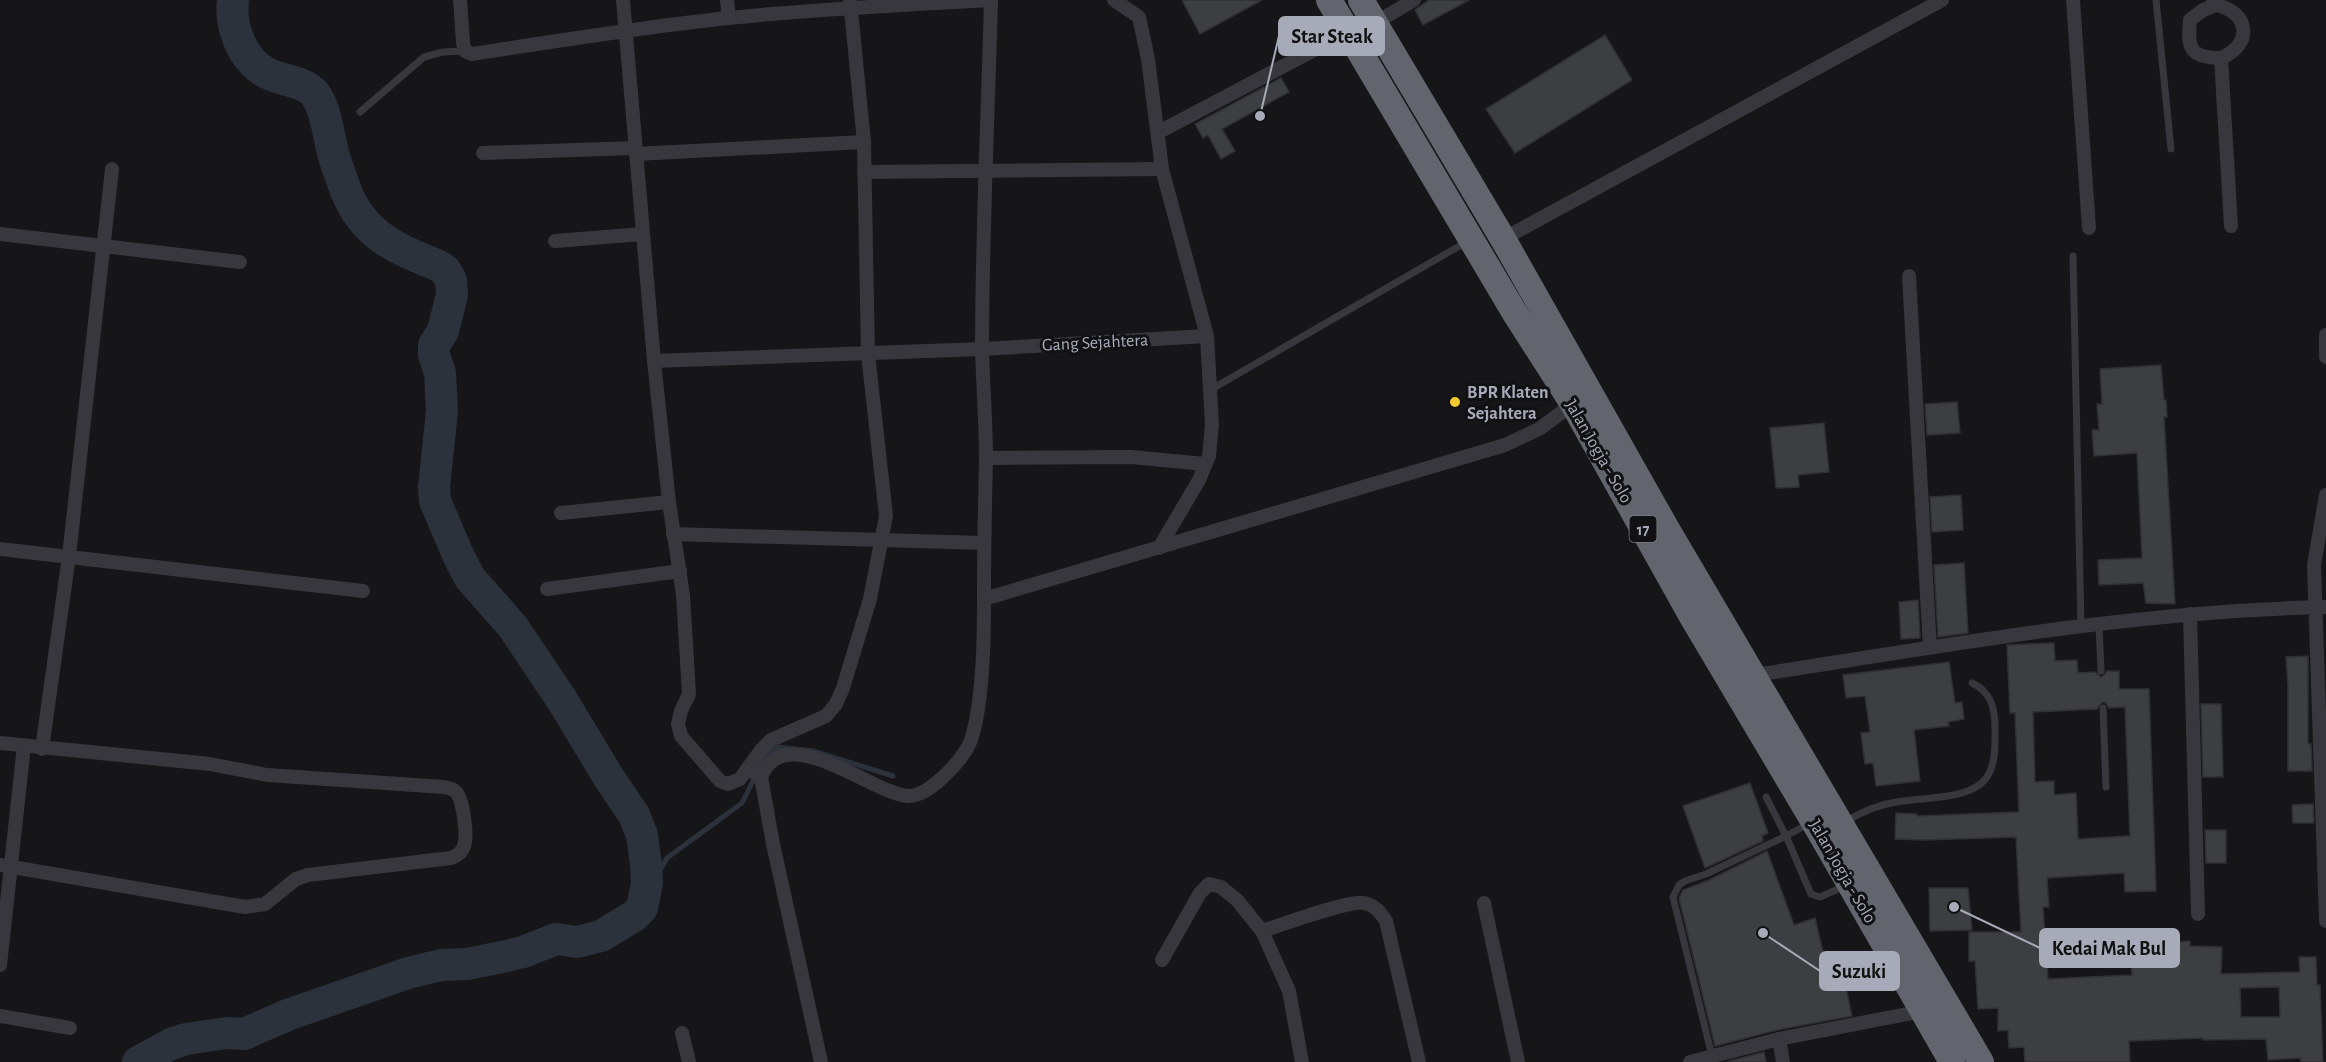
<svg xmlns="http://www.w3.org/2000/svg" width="2326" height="1062" font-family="'Alegreya Sans',sans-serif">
<rect width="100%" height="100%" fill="#161618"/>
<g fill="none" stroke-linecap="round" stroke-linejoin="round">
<polyline stroke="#2b323c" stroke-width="5" points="645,897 667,858 742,803 764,759 778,747 813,751 893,776"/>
<path stroke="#2b323c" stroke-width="32" d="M138 1062 171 1044 186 1039 227 1033 244 1034 290 1014 408 973 441 965 467 964 502 957 523 952 556 939 577 942 601 936 634 916 642 908 647 883 646 865 642 835 634 815 609 778 562 700 513 627 470 578 459 557 435 501 434 487 442 411 440 373 434 355V345L443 331 452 295 451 280 445 270 439 266C397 249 364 236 346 191 342 179 337 167 334 156 328 136 327 111 315 94 304 80 279 81 265 72 241 58 230 26 233 0"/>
</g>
<g fill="#3d3e42" stroke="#303034" stroke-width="1.5" fill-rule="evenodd">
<polygon points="1182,0 1262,0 1200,34"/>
<polygon points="1429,0 1469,0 1423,25 1415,10"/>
<polygon points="1605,35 1632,80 1515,153 1486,109"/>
<polygon points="1281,78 1289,92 1222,129 1235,151 1221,159 1208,135 1203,138 1195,124"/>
<polygon points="2161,365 2164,400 2166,400 2167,417 2164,417 2175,604 2146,603 2143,583 2099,585 2098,560 2142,558 2137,453 2094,456 2092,430 2099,430 2097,404 2102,404 2100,369"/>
<polygon points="1957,402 1960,433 1927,435 1925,404"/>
<polygon points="1824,423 1829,472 1798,475 1799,487 1776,488 1770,428"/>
<polygon points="1961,495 1963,530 1932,532 1930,497"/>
<polygon points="1964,563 1968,633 1938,637 1934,565"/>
<polygon points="1918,600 1920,638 1901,639 1899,602"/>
<path d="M2054 643 2055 661 2077 660 2078 673 2095 672 2101 677 2104 675 2107 671H2119V689H2149L2156 891 2125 892 2124 873 2047 878 2049 907H2043L2048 979 2132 975 2130 946 2190 941V946L2222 947 2221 974 2300 972 2299 957H2316L2317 985H2320L2323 1062H2301L2300 1058 2268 1060 2266 1039 2203 1040V1038L2129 1041 2130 1062H2025L2024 1047 2009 1048 2008 1030 1998 1031V1008L1978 1009 1975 961H1969V932H2021L2016 837 1924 840 1895 839 1896 813 1917 814V816L2019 812 2015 713H2010L2007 645ZM2102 702 2106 703 2109 708 2125 707 2130 836 2078 839 2076 793 2054 795V781L2035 782 2033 712 2097 709ZM2279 987 2280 1017H2241L2240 988Z"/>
<polygon points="2308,656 2308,744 2311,744 2312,771 2288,771 2288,686 2286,657"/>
<polygon points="1949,662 1955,703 1962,702 1964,719 1948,722 1949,726 1914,730 1920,781 1876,786 1873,763 1865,764 1861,733 1870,732 1865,696 1846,698 1843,675"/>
<polygon points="2201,704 2221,704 2223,777 2203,777"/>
<polygon points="1750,783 1768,833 1762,836 1763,841 1705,868 1683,806"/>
<polygon points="2313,804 2314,823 2293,823 2292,805"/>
<polygon points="2205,830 2226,830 2226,863 2206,863"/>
<polygon points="1767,851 1794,925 1815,918 1826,965 1840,961 1852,1016 1777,1030 1715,1046 1679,898 1683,890 1709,880"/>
<polygon points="1929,888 1968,888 1972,930 1930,931"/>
<polygon points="1764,1052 1766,1062 1726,1062"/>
</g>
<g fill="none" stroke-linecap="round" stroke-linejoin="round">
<g stroke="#37373d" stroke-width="7">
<polyline points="2156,0 2171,149"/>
<polyline points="360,112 424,57 443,52 465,51"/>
<polyline points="2073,256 2081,626"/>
<polyline points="1210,390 1468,241"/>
<polyline points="2099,624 2101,671"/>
<polyline points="2103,708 2106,787"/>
<path d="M1845 822C1861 812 1877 805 1896 802 1920 797 1971 801 1987 777 1996 763 1995 745 1995 728 1995 708 1991 692 1972 683"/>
<polyline points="1808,824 1786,836 1811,894 1820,897 1845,886"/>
<polyline points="1712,1056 1673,897 1679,885 1685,881 1706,874 1786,836 1766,797"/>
</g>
<g stroke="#37373d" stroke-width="14">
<path d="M460 0 463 43 465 51 472 54C557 41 643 27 728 18 816 9 904 5 991 0"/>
<polyline points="623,0 654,361 669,502 683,595 689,694 681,711 678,724 681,736 720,781 728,784 740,779 761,750 771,740 826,716 836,704 843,688 870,599 886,516 868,354 864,142 850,0"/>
<polyline points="727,0 729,18"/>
<polyline points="1114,0 1139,17 1148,59 1162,169 1207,336 1212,425 1209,456 1199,480 1159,548"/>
<polyline points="2073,0 2089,228"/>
<path d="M2213 0 2216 5 2203 10 2190 20C2187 48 2190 58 2221 58L2231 226"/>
<path d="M2216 5C2250 12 2253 45 2221 58"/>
<polyline points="1375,23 1414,0"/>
<polyline points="1159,132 1348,32"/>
<polyline points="483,153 635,148"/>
<polyline points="636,154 864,142"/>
<polyline points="864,172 1162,169"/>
<polyline points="0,234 240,262"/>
<polyline points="1503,239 1942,0"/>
<polyline points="555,241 643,234"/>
<polyline points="1909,276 1930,648"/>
<polyline points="2326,335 2326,357"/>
<polyline points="654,361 982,349 1207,336"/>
<polyline points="986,458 1131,457 1205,464"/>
<polyline points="2326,495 2314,565 2326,921"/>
<polyline points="561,513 669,502"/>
<polyline points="673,534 984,543"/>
<polyline points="0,549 363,591"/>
<polyline points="547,589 680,571"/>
<polyline points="984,599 1505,445 1539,429 1573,404"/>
<polyline points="2190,614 2198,914"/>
<path d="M1755 675C1944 646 2134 611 2326 607"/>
<path d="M0 743 210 764 267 775 444 787C449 788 454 789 457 793 463 801 468 836 464 846 462 853 457 856 451 858L308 875 296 879 265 904 245 907 0 865"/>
<polyline points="42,749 69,556 112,169"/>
<polyline points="754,773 761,777 773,844 821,1062"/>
<path d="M761 777C784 718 873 794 908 796 928 797 958 764 968 747 974 736 976 721 978 709 984 668 984 630 984 589 984 546 985 503 986 459 986 423 983 386 982 350 982 233 988 116 991 0"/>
<polyline points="1484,903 1518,1062"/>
<path d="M1262 931C1281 925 1349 900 1364 903 1375 905 1380 912 1386 921L1419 1062"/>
<polyline points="1162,960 1200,893 1209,884 1221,887 1237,900 1262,931 1289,991 1302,1062"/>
<polyline points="0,965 24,746"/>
<polyline points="0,1016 70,1028"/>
<polyline points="682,1033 689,1062"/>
<polyline points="1690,1062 1779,1039"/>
<polyline points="1783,1062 1779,1039 1923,1011"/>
</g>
<g stroke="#62646e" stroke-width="26">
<polyline points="1329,0 1516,315 1573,404 1691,615 1821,834 1952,1062"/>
<polyline points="1361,0 1503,239 1668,531 1981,1062"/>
</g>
</g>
<circle fill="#f4ca31" stroke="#111113" stroke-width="2" cx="1455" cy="402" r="6"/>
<g text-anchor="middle" stroke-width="6" stroke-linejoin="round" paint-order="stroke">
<rect fill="#111113" stroke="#7a7c86" stroke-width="1.5" x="1629.5" y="516" width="27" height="26" rx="4.5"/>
<g font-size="16" font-weight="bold" fill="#a7aab8">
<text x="1643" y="535">17</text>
</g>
<g font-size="18" fill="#a7aab8" stroke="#111113">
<text transform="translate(1095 342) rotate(-3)" y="6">Gang Sejahtera</text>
<text transform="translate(1599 451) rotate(60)" y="6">Jalan Jogja - Solo</text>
<text transform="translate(1843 871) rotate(60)" y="6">Jalan Jogja - Solo</text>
</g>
<g font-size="18" font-weight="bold" fill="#a7aab8" stroke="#111113" text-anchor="start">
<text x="1467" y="398">BPR Klaten<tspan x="1467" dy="21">Sejahtera</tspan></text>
</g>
</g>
<path fill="none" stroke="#a7aab8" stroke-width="2" d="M1260 116L1279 36M1954 907L2040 948M1763 933L1820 971"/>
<g fill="#a7aab8" stroke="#111113" stroke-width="2">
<circle cx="1260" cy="116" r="6"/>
<circle cx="1954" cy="907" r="6"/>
<circle cx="1763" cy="933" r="6"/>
</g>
<g fill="#a7aab8" stroke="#a7aab8" stroke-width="2">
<rect x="1279" y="17" width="105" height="38" rx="6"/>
<rect x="2040" y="929" width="139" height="38" rx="6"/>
<rect x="1820" y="952" width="79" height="38" rx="6"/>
</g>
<g font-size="20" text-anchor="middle" font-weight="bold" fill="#111">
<text x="1332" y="43">Star Steak</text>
<text x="2109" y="955">Kedai Mak Bul</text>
<text x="1859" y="978">Suzuki</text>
</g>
</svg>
